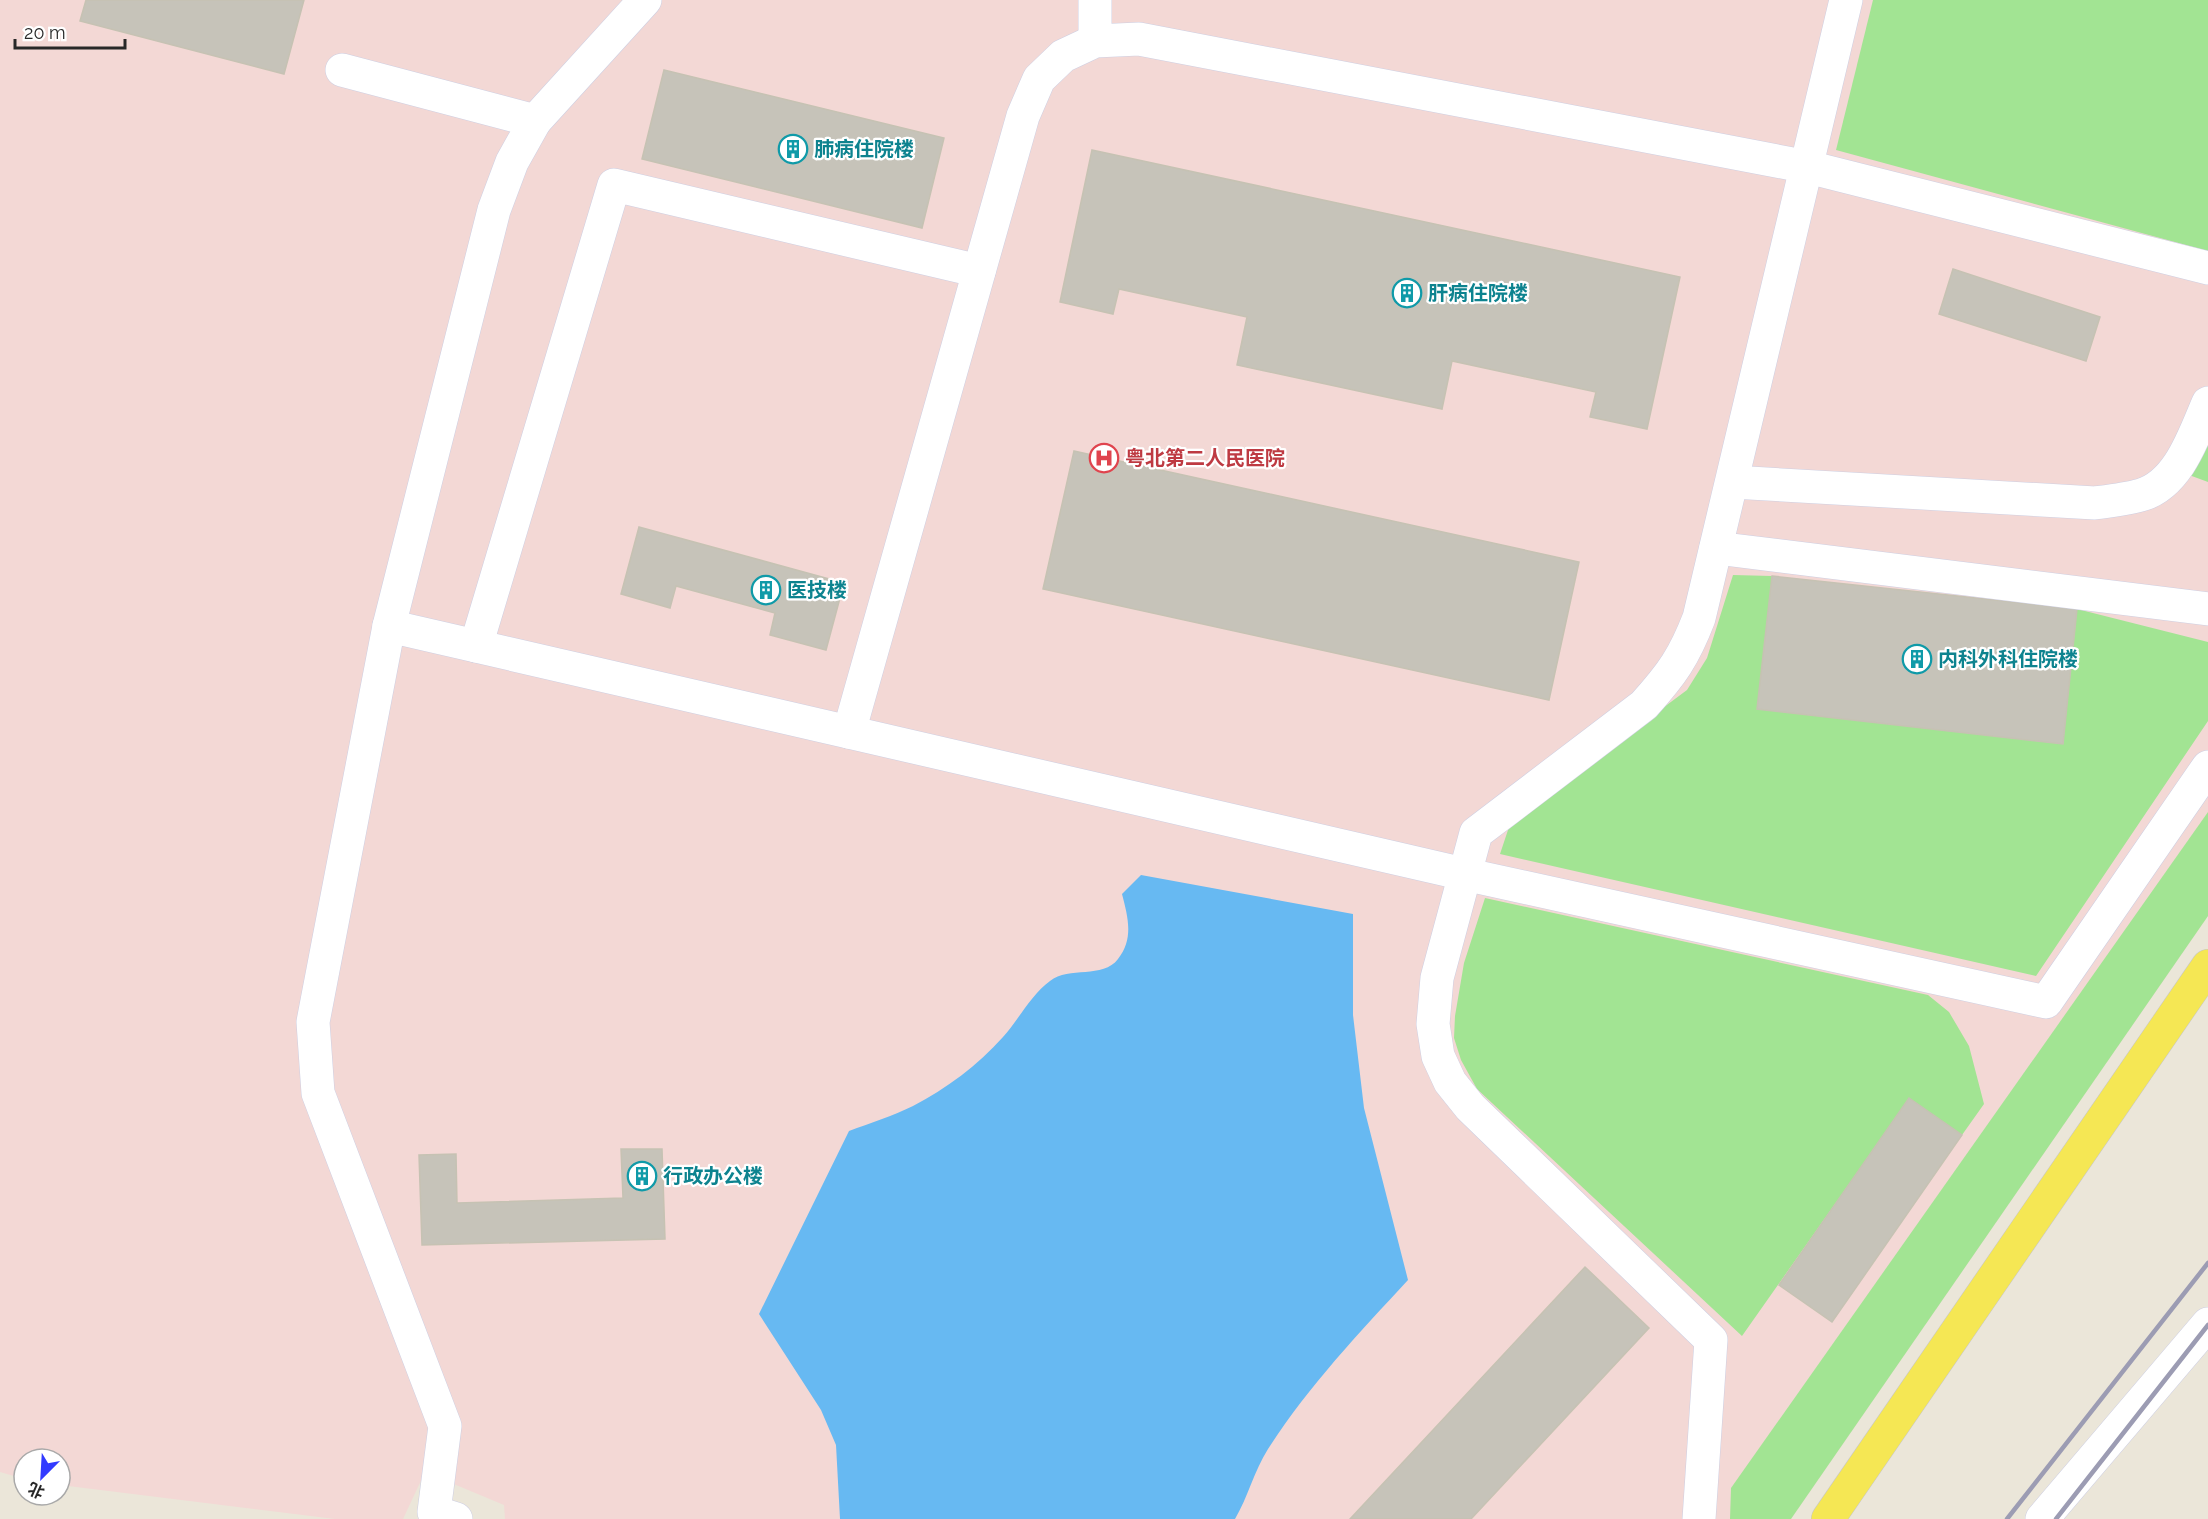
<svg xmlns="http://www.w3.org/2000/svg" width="2208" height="1519" font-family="Raleway,'Noto Sans SC',sans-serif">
<rect width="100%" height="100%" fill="#ebe6d9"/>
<polygon fill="#f3d8d5" points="0,0 2208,0 2208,916 1791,1519 505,1519 504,1505 425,1472 403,1519 335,1519 60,1485 60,1459 24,1459 24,1479 0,1472"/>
<g fill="#a2e493">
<polygon points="1873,0 2208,0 2208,251 1836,150"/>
<polygon points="2208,436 2208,482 2189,475"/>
<polygon points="1733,575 1772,576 1758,709 2063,744 2077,609 2208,642 2208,721 2036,976 1500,854 1511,821 1687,690 1707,658"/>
<polygon points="2208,812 2208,916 1791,1519 1730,1519 1731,1488"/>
<polygon points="1485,898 1928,995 1949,1012 1969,1046 1984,1104 1962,1135 1909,1099 1742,1336 1477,1089 1461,1060 1454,1038 1455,1016 1464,963"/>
</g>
<path fill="#67b9f2" d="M1141 875 1353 914V1015L1364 1108 1408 1280C1358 1334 1308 1387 1268 1449 1254 1471 1248 1497 1235 1519H840L836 1445 821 1410 759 1314 849 1131C870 1123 893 1116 913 1106 946 1089 978 1065 1003 1037 1019 1019 1031 995 1050 981 1069 966 1103 979 1118 959 1134 939 1128 917 1122 894Z"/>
<g fill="#c6c3b9" stroke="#c6c2b3" stroke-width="1.5">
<polygon points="86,0 304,0 284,74 80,21"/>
<polygon points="664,70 944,138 922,228 642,159"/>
<polygon points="1092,150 1680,277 1647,429 1590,417 1596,392 1452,361 1442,409 1237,365 1247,317 1119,289 1113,314 1060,302"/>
<polygon points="1953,269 2100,317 2086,361 1939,314"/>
<polygon points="1074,451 1579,562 1549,700 1043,589"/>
<polygon points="639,527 844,583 826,650 770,635 775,613 676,586 670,608 621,594"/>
<polygon points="1772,576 2077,609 2063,744 1757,709"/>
<polygon points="1909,1098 1962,1135 1832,1322 1779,1285"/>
<polygon points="621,1149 662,1149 665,1239 422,1245 419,1155 456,1154 457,1203 623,1198"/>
<polygon points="1585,1267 1649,1328 1471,1519 1350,1519"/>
</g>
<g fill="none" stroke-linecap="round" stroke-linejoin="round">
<g stroke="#cecfe2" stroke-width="34">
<g id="minor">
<polyline points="1095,41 1095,0"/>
<polyline points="342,70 535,121"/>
<path d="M1732 482 2095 503C2110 501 2127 499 2141 495 2179 484 2194 435 2208 403"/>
<polyline points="1716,548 2208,609"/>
<polyline points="389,626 1464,874 2046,1002 2208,767"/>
<polyline points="476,646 614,185 979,271"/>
<polyline points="849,732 1023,116 1039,79 1063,56 1095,41 1139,39 1808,167 2208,268"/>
<polyline points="456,1519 434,1512 445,1426 318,1093 313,1022 389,626 494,210 512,162 535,121 645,0"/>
<path d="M1699 1519 1711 1340 1470 1107 1450 1082 1438 1056 1433 1024 1437 978 1476 833 1644 705C1672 674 1684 657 1699 618L1846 0"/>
<polyline points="2042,1519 2208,1324"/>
</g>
</g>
<g stroke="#c7c7c7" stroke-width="34">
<polyline id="major" points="1828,1519 2208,966"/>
</g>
<use href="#minor" stroke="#fff" stroke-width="33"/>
<use href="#major" stroke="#f5e754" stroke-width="33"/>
<g stroke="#9c9cb3" stroke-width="4.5">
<polyline points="2007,1519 2208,1263"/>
<polyline points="2056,1519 2208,1325"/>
</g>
</g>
<defs>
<g id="building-ring" transform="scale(1.5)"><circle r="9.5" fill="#fff" stroke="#0f9aa8" stroke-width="1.5"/><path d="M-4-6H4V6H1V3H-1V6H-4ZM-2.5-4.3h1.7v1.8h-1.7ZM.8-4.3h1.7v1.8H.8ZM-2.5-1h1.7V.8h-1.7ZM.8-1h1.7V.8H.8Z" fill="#0f9aa8"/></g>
<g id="hospital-ring" transform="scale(1.5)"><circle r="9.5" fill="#fff" stroke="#e0444e" stroke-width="1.5"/><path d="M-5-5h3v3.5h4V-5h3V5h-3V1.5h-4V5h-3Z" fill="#e0444e"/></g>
</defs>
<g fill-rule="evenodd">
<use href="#building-ring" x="793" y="149"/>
<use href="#building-ring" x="1407" y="293"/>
<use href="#hospital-ring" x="1104" y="458"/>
<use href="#building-ring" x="766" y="590"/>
<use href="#building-ring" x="1917" y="659"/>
<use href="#building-ring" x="642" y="1176"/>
</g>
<g text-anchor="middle" stroke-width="4.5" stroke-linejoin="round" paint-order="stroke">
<g font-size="20" font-weight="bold" fill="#0d838f" stroke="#fff" text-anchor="start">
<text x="814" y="156">肺病住院楼</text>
<text x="1428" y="300">肝病住院楼</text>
<text x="787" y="597">医技楼</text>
<text x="1938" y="666">内科外科住院楼</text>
<text x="663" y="1183">行政办公楼</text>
</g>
<g font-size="20" font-weight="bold" fill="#be3a42" stroke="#fff" text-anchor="start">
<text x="1125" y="465">粤北第二人民医院</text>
</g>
</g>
<g transform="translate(42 1477) rotate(204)"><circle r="28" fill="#ffffff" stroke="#a9a9a9" stroke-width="1.5"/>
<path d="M0-4.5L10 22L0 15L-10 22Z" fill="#323aff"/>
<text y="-9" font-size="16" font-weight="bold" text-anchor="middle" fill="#282828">北</text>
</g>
<path d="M15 39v9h110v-9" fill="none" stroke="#282828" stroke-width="3"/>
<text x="24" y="39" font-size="18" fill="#282828" stroke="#ffffff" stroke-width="4.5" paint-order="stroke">20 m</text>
</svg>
